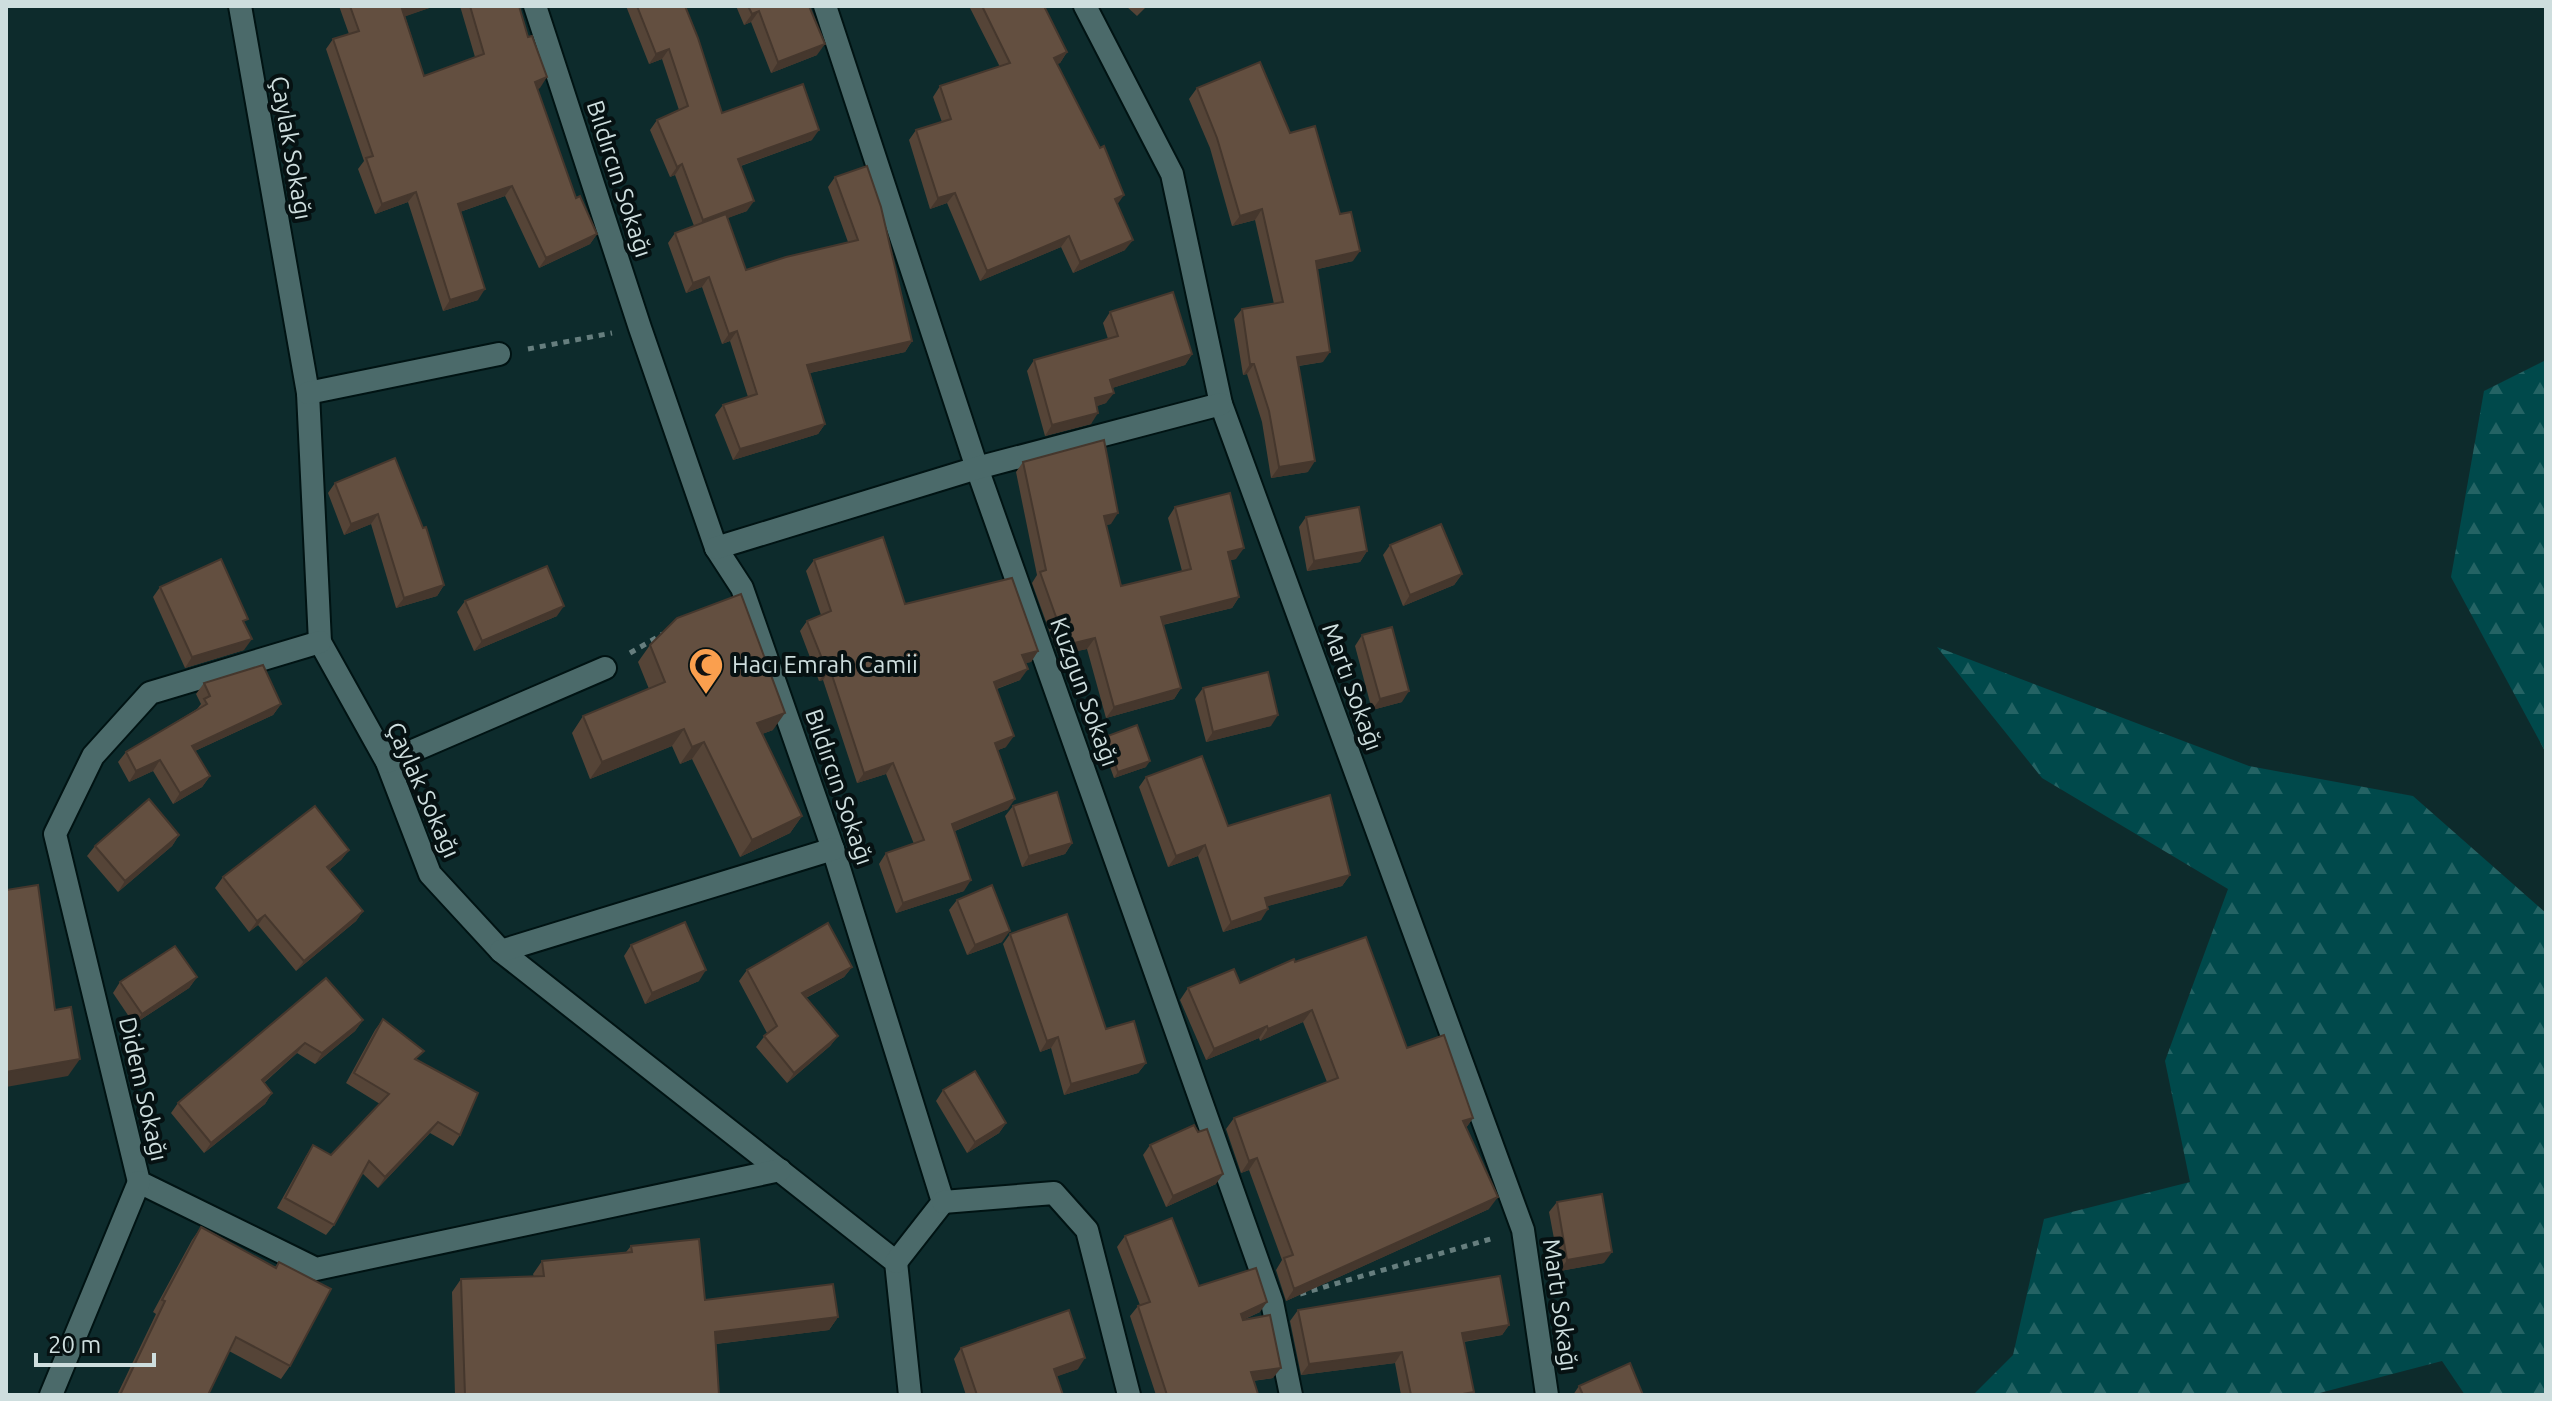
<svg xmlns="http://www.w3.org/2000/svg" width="2552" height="1401" font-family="Ubuntu,sans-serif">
<defs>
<pattern id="forest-firs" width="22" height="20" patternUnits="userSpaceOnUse" patternTransform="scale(2)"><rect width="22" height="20" fill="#00494b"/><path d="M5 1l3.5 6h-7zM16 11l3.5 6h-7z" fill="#246364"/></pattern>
</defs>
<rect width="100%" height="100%" fill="#0d2b2c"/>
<g fill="url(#forest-firs)">
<polygon points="2546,360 2546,753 2451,577 2484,391"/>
<polygon points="1937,647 2249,766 2413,796 2546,913 2546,1395 2465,1395 2442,1361 2312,1395 1973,1395 2013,1355 2044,1219 2190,1182 2165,1061 2228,889 2042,778"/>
</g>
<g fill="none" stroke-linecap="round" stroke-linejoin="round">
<g stroke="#001313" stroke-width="26">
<g id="minor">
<polyline points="240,6 308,393 320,642 387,762 430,874 501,951 896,1262 910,1395"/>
<polyline points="535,6 640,328 716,548 742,588 833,849 943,1202 896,1262"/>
<polyline points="825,6 977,468 1272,1302 1291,1395"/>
<polyline points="1085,6 1172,174 1221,404 1523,1230 1547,1395"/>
<polyline points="308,393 499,354"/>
<polyline points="716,548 977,468 1221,404"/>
<polyline points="320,642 150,693 93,756 55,834 139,1182 316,1269 780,1170"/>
<polyline points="387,762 605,668"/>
<polyline points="501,951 833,849"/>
<polyline points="943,1202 1054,1193 1087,1230 1129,1395"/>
<polyline points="51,1395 139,1182"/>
</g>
</g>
<g stroke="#667e7e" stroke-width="5" stroke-dasharray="6 6" stroke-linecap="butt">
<polyline points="528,349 612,333"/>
<polyline points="630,653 663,634"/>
<polyline points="1300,1294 1494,1238"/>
</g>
<use href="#minor" stroke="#4b6a6a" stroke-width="22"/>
</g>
<g fill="#554437">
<polygon points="339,6 435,6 405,16 424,76 475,57 460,6 519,6 540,88 537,89 576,198 597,234 590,244 539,268 505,196 460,212 478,300 443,311 408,202 375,214 358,169 364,161 326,49 333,39 349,34"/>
<polygon points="626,6 685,6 722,113 812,140 741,166 747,211 727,218 746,270 848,242 828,187 835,177 912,341 905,352 810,373 825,424 818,434 733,460 715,415 723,405 748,397 730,341 722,344 702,287 686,293 668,243 675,233 694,226 675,175 670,177 650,130 657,120 679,110 662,59 649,64"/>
<polygon points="736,6 809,6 817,55 771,73 751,22 744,25"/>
<polygon points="969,6 1044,6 1067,52 1060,63 1057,64 1118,204 1125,250 1073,273 1061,247 980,281 947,203 930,209 909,140 916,130 942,122 933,97 940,86 1000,67"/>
<polygon points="1126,6 1147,6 1137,16"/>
<polygon points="1197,88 1290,133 1353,261 1318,269 1323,362 1299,366 1308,472 1271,478 1262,422 1247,374 1243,375 1234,319 1242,309 1274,304 1255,220 1232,226 1210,148 1189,99"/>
<polygon points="1110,312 1192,354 1185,365 1112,388 1106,403 1097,406 1091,424 1045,436 1027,371 1034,360 1108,339 1103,323"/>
<polygon points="1023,462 1111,524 1106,525 1121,586 1182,571 1168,518 1175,507 1236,559 1230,560 1239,597 1232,608 1163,625 1181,688 1174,699 1106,718 1087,649 1058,655 1032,583 1037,575 1016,472"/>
<polygon points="335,483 423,528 444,585 437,596 396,608 371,524 344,535 328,493"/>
<polygon points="1306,517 1367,551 1360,562 1307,571 1299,527"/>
<polygon points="1390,545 1462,574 1454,585 1403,606 1383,555"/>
<polygon points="814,560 905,604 1038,651 1031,662 1025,663 1020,680 997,689 1006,747 998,750 1008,809 955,831 964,891 896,913 879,864 886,853 914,844 886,774 857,783 823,680 819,681 800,631 807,621 821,615 806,571"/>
<polygon points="160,587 244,650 185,668 153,597"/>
<polygon points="465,601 557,616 474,651 457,612"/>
<polygon points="1362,635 1402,702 1372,710 1355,646"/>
<polygon points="650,645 773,730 762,734 802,816 790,833 740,857 692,759 680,764 672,746 590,779 572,733 583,716 649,689 638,662"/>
<polygon points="204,683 281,704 273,715 195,751 210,776 202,787 173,804 153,771 129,782 118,762 126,752 197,709 201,704 196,694"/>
<polygon points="1203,688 1271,726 1206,742 1195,699"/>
<polygon points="1105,737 1146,767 1114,778 1101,742"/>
<polygon points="1146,777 1228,826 1350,875 1342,886 1267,906 1261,920 1223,932 1198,856 1168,867 1139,787"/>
<polygon points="1013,806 1072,843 1065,854 1022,867 1005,816"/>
<polygon points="179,835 172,846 118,892 87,856 95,846"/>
<polygon points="349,850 341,860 329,870 363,911 356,921 296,971 258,925 249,932 215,888 223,877"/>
<polygon points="957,900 1002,942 967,955 949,910"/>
<polygon points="1010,934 1106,1029 1146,1063 1138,1073 1064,1095 1051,1048 1040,1052 1003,944"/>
<polygon points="631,945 699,981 645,1004 624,956"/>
<polygon points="1295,962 1407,1048 1473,1118 1466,1128 1489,1209 1286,1301 1276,1270 1282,1260 1249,1170 1241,1173 1226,1129 1234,1118 1327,1082 1303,1022 1260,1041 1259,1038 1206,1060 1180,1000 1188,988 1240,983"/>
<polygon points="852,967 844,977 806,998 838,1036 830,1046 787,1083 756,1047 767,1033 739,981 747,970"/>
<polygon points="197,977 189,988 134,1024 113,993 120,982"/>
<polygon points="326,978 363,1020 355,1031 315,1064 297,1053 264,1083 272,1093 265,1104 204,1153 171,1113 178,1103"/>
<polygon points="383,1019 417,1060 460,1135 453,1146 430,1133 378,1188 362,1173 334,1225 326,1235 277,1208 306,1156 313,1145 331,1155 380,1104 346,1083 375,1030"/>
<polygon points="943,1090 1006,1123 999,1133 967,1153 936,1101"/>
<polygon points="1150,1145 1216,1184 1166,1207 1143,1155"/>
<polygon points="1557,1202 1604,1263 1560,1271 1549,1212"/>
<polygon points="201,1227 275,1267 279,1262 290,1366 281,1379 229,1351 208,1395 117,1395 156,1314 153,1312 192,1240"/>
<polygon points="1125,1236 1199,1286 1260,1312 1245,1319 1273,1378 1253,1381 1257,1395 1156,1395 1130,1316 1138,1306 1140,1305 1117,1247"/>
<polygon points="631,1246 705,1300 838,1317 829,1330 716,1344 719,1395 455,1395 452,1292 461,1279 534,1277 533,1274 542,1261 626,1252"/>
<polygon points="1298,1310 1509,1325 1502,1335 1464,1342 1471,1395 1401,1395 1395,1363 1301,1375 1290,1321"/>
<polygon points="961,1348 1078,1369 1057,1376 1063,1395 966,1395 954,1359"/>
<polygon points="1579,1386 1643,1395 1573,1395"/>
</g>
<g fill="#45372d">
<polygon points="411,6 435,6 395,20 402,9"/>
<polygon points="759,11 751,22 744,25 752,14"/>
<polygon points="825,44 817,55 771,73 778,62"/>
<polygon points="669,49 662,59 649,64 656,54"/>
<polygon points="1067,52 1060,63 1047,68 1054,58"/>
<polygon points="547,77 540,88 528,92 535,82"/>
<polygon points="819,130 812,140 731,169 738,159"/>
<polygon points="682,164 675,175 670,177 677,167"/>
<polygon points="512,186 505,196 451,215 458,204"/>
<polygon points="416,192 408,202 375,214 382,204"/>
<polygon points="955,193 947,203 930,209 938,198"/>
<polygon points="1124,195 1117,205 1115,199"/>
<polygon points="754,201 747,211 696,230 703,220"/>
<polygon points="1262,209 1255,220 1232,226 1240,216"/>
<polygon points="597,234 590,244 539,268 546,258"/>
<polygon points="1069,236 1061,247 980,281 987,271"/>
<polygon points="1133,240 1125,250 1073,273 1080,262"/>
<polygon points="1360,251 1353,261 1309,271 1316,261"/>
<polygon points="709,277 702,287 686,293 693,283"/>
<polygon points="485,289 478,300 443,311 450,300"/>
<polygon points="737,331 730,341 722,344 729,334"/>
<polygon points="912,341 905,352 800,375 807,365"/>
<polygon points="1330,352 1323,362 1290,367 1297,357"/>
<polygon points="1192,354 1185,365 1103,391 1110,380"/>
<polygon points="1250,364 1254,364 1247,374 1243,375"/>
<polygon points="1114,393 1106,403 1088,409 1095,398"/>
<polygon points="1098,413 1091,424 1045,436 1052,425"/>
<polygon points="825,424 818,434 733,460 740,449"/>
<polygon points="1315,461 1308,472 1271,478 1279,467"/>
<polygon points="1118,513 1111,524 1097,527 1104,516"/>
<polygon points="378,514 371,524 344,535 351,524"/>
<polygon points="1244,548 1236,559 1220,563 1228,552"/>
<polygon points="1367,551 1360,562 1307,571 1314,561"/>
<polygon points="1462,574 1454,585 1403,606 1410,595"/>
<polygon points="444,585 437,596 396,608 404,598"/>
<polygon points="1239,597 1232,608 1153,627 1161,617"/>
<polygon points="564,606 557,616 474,651 482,641"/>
<polygon points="1095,638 1087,649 1058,655 1066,645"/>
<polygon points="252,639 244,650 185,668 192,657"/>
<polygon points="1038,651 1031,662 1015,665 1022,655"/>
<polygon points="830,669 823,680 819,681 827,671"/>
<polygon points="1028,669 1020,680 987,692 994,682"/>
<polygon points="1181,688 1174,699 1106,718 1114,707"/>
<polygon points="1409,691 1402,702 1372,710 1380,699"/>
<polygon points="281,704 273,715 184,756 192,746"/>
<polygon points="785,713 773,730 745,740 757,723"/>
<polygon points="1278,715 1271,726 1206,742 1213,732"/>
<polygon points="684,729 672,746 590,779 602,762"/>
<polygon points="1014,736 1006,747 988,754 995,743"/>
<polygon points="704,742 692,759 680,764 692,747"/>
<polygon points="160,760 153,771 129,782 136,771"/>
<polygon points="1150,761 1146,767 1114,778 1118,772"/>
<polygon points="893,763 886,774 857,783 864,773"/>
<polygon points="210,776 202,787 173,804 180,793"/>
<polygon points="1015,799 1008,809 945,835 952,824"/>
<polygon points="802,816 790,833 740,857 752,840"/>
<polygon points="179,835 172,846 118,892 125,881"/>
<polygon points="1072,843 1065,854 1022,867 1029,856"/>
<polygon points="1205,845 1198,856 1168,867 1176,856"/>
<polygon points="349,850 341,860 319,878 327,867"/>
<polygon points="1350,875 1342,886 1257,909 1265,898"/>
<polygon points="971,880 964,891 896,913 903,903"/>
<polygon points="1268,909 1261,920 1223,932 1231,922"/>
<polygon points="363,911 356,921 296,971 304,961"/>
<polygon points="265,915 258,925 249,932 257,921"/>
<polygon points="1010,931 1002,942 967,955 975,945"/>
<polygon points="852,967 844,977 794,1004 802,993"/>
<polygon points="706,970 699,981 645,1004 652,993"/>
<polygon points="197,977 189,988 134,1024 142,1014"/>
<polygon points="1312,1010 1303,1022 1260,1041 1268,1029"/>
<polygon points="363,1020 355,1031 315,1064 322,1053"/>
<polygon points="1267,1026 1259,1038 1206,1060 1214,1049"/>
<polygon points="838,1036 830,1046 787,1083 794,1073"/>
<polygon points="1058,1037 1051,1048 1040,1052 1047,1041"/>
<polygon points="305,1043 297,1053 254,1091 262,1080"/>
<polygon points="80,1059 68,1076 6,1087 6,1072"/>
<polygon points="1146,1063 1138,1073 1064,1095 1071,1084"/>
<polygon points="272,1093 265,1104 204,1153 211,1143"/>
<polygon points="1473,1118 1465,1129 1463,1121"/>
<polygon points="438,1122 430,1133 378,1188 385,1177"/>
<polygon points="1006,1123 999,1133 967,1153 975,1142"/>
<polygon points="1257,1158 1249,1170 1241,1173 1249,1161"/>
<polygon points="1223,1174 1216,1184 1166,1207 1173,1196"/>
<polygon points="1498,1197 1489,1209 1286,1301 1294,1289"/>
<polygon points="1612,1252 1604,1263 1560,1271 1567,1260"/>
<polygon points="1267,1302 1260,1312 1233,1324 1241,1314"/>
<polygon points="838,1317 829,1330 706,1345 715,1332"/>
<polygon points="1509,1325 1502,1335 1454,1343 1462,1333"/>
<polygon points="1402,1352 1395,1363 1301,1375 1309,1364"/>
<polygon points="1085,1358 1078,1369 1047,1380 1054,1369"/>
<polygon points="1281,1368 1273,1378 1243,1382 1251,1372"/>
</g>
<g fill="#634f40" stroke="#45372d" stroke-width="2">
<polygon points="350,6 411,6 402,9 424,76 484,54 470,6 519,6 528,37 532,36 547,77 535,82 576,198 580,196 597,234 546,258 512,186 458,204 485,289 450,300 416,192 382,204 366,158 373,156 333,39 359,31"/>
<polygon points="637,6 685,6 698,38 722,113 803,84 819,130 738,159 754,201 703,220 682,164 677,167 657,120 688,106 669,49 656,54"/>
<polygon points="748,6 809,6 825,44 778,62 759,11 752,14"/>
<polygon points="982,6 1044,6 1067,52 1054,58 1100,148 1104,146 1124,195 1115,199 1133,240 1080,262 1069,236 987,271 955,193 938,198 916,130 951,119 940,86 1010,63"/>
<polygon points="1260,62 1290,133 1315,126 1340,214 1351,212 1360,251 1316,261 1330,352 1297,357 1315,461 1279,467 1269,411 1254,364 1250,364 1242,309 1283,302 1262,209 1240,216 1217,138 1197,88"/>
<polygon points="867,166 881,207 912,341 807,365 825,424 740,449 723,405 757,394 737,331 729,334 709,277 693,283 675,233 726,214 746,270 786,257 858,240 835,177"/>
<polygon points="1173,292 1192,354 1110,380 1114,393 1095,398 1098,413 1052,425 1034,360 1118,336 1110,312"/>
<polygon points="1104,440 1118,513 1104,516 1121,586 1191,569 1175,507 1230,493 1244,548 1228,552 1239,597 1161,617 1181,688 1114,707 1095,638 1066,645 1040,572 1046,570 1023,462"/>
<polygon points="395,458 423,528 426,527 444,585 404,598 378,514 351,524 335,483"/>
<polygon points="1359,507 1367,551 1314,561 1306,517"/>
<polygon points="1441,524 1462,574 1410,595 1390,545"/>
<polygon points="883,537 905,604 1012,578 1038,651 1022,655 1028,669 994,682 1014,736 995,743 1015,799 952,824 971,880 903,903 886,853 924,840 893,763 864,773 830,669 827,671 807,621 831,611 814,560"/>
<polygon points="221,559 248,619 243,621 252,639 192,657 160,587"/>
<polygon points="547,566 564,606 482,641 465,601"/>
<polygon points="741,594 785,713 757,723 802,816 752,840 704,742 692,747 684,729 602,762 583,716 665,682 650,645 677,618"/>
<polygon points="1392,627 1409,691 1380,699 1362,635"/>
<polygon points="263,665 281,704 192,746 210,776 180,793 160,760 136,771 126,752 207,704 204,699 210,696 204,683"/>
<polygon points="1268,672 1278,715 1213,732 1203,688"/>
<polygon points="1137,725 1150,761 1118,772 1105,737"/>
<polygon points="1202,756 1228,826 1330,795 1350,875 1265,898 1268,909 1231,922 1205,845 1176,856 1146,777"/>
<polygon points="1057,792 1072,843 1029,856 1013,806"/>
<polygon points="149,799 179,835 125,881 95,846"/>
<polygon points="315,806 349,850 327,867 363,911 304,961 265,915 257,921 223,877"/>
<polygon points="38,885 55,1010 71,1007 80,1059 6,1072 6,890"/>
<polygon points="992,885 1010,931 975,945 957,900"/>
<polygon points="1067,914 1106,1029 1134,1021 1146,1063 1071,1084 1058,1037 1047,1041 1010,934"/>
<polygon points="685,922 706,970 652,993 631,945"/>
<polygon points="828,923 852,967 802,993 838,1036 794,1073 764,1036 777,1026 747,970"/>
<polygon points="1366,937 1407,1048 1444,1035 1473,1118 1463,1121 1498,1197 1294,1289 1284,1258 1293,1255 1257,1158 1249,1161 1234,1118 1338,1078 1312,1010 1268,1029 1267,1026 1214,1049 1188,988 1234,969 1240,983 1294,959 1295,962"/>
<polygon points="175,946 197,977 142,1014 120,982"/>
<polygon points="326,978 363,1020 322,1053 305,1043 262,1080 272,1093 211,1143 178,1103"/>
<polygon points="383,1019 424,1051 415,1059 478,1093 460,1135 438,1122 385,1177 369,1161 334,1225 285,1198 313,1145 331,1155 389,1094 354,1073"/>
<polygon points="975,1071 1006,1123 975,1142 943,1090"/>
<polygon points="1194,1125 1198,1132 1207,1129 1223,1174 1173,1196 1150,1145"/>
<polygon points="1602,1194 1612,1252 1567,1260 1557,1202"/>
<polygon points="1172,1218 1199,1286 1256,1268 1267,1302 1241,1314 1243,1320 1270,1315 1281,1368 1251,1372 1258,1394 1167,1395 1138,1306 1150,1302 1125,1236"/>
<polygon points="201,1227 276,1268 279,1262 331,1289 290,1366 236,1337 208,1395 120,1395 165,1301 162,1300"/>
<polygon points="699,1239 705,1300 833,1284 838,1317 715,1332 719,1395 465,1395 461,1279 544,1276 542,1261 632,1252 631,1246"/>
<polygon points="1500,1276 1509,1325 1462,1333 1474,1392 1457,1395 1411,1395 1402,1352 1309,1364 1298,1310"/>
<polygon points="1069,1310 1085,1358 1054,1369 1063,1395 977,1395 961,1348"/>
<polygon points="1630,1363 1643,1395 1583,1395 1579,1386"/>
</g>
<defs>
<g id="mosque-pin" transform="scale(1.8)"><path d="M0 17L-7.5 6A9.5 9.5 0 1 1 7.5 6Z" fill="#fa9f4e" stroke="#061112"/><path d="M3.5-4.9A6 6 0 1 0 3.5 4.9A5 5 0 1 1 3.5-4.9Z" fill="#111"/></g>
</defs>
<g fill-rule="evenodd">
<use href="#mosque-pin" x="706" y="665"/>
</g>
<g text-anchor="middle" stroke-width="8" stroke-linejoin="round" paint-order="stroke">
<g font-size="24" fill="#cedede" stroke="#061112">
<text transform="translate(291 148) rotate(80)" y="8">Çaylak Sokağı</text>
<text transform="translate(619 179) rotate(72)" y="8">Bıldırcın Sokağı</text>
<text transform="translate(1352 687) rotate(70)" y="8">Martı Sokağı</text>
<text transform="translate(1084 692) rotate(70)" y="8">Kuzgun Sokağı</text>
<text transform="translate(839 787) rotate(71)" y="8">Bıldırcın Sokağı</text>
<text transform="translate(423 790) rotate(66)" y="8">Çaylak Sokağı</text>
<text transform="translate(143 1089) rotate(77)" y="8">Didem Sokağı</text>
<text transform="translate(1560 1305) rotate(82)" y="8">Martı Sokağı</text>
</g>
<g font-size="24" fill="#cedede" stroke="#061112" text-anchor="start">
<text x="732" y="673">Hacı Emrah Camii</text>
</g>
</g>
<rect width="2552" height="1401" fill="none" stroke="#cedede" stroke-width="16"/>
<path d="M36 1353v12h118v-12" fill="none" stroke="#cedede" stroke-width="4"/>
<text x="48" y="1353" font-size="24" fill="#cedede" stroke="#061112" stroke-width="6" paint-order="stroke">20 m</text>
</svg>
